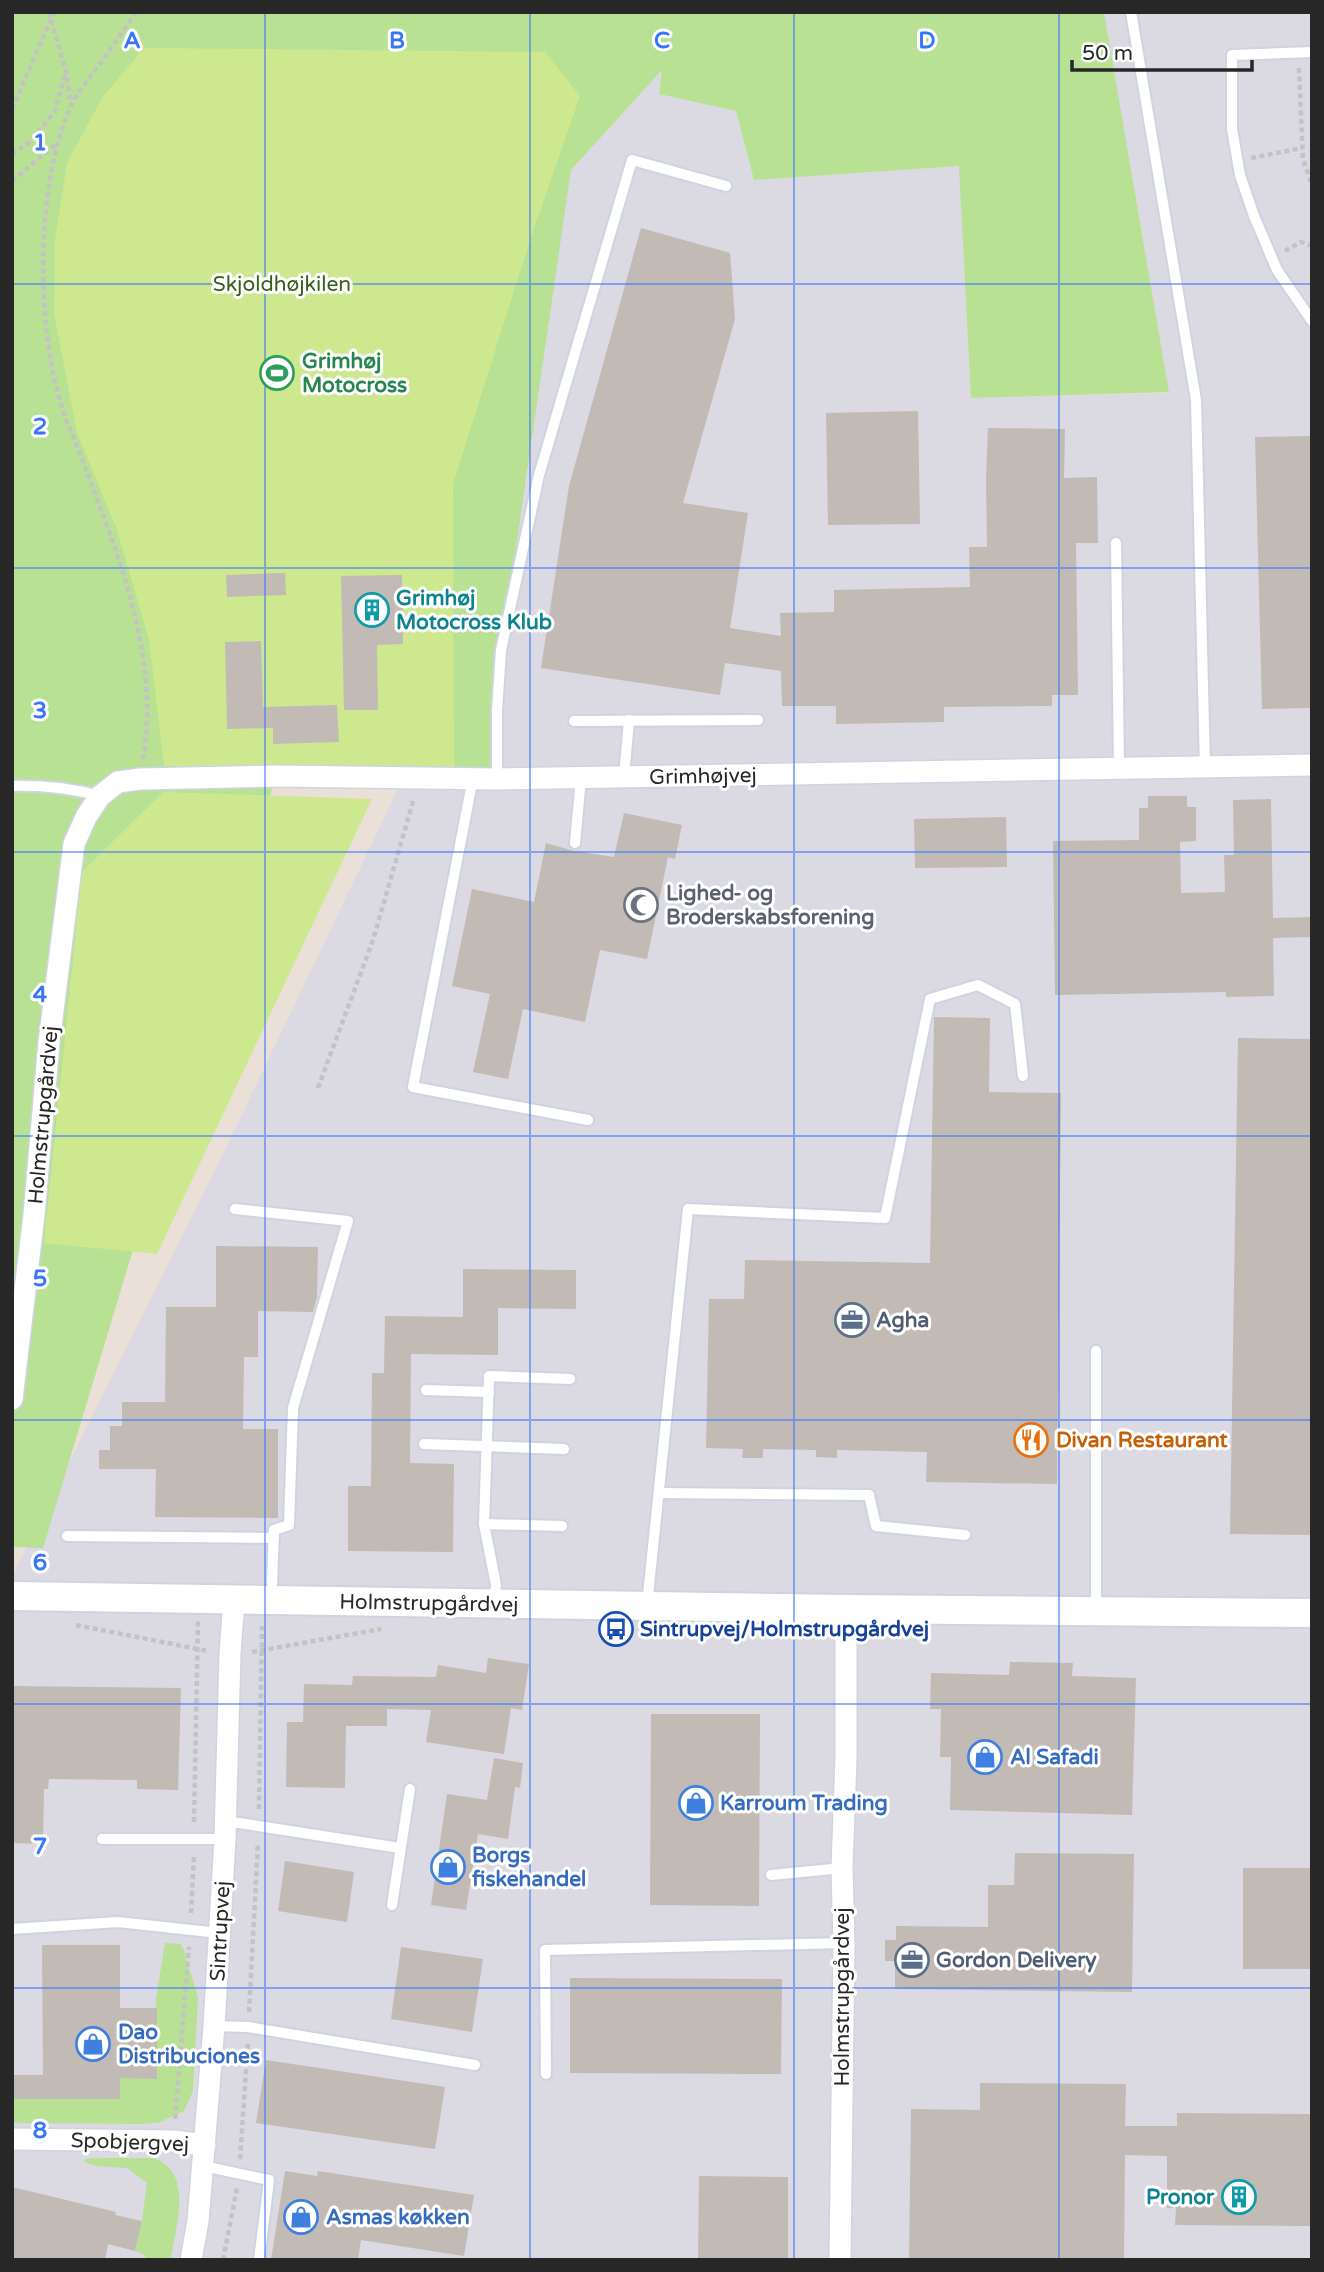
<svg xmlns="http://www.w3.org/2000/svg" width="1324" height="2272" font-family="'Varela Round',sans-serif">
<rect width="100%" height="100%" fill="#eae0d8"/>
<polygon fill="#dbd9e2" points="1104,12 1312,12 1312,2260 12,2260 12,1577 222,1156 408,768 571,170 663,69 659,94 736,111 754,180 960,166 971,398 1169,393"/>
<g fill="#b8e194">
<polygon points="12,12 1104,12 1169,392 971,398 959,166 754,180 736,111 659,94 662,70 571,170 501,650 497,779 276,776 43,1548 12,1547"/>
<polygon points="165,1943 180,1944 183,1948 198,1997 193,2091 184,2111 160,2122 145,2124 12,2123 12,2099 120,2099 120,2078 157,2078 156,1999"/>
<path d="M98 2158H153C195 2171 175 2228 171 2260H145V2255L135 2251 142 2221 147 2183 127 2168 96 2166 84 2162 85 2159Z"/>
</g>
<g fill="#cee890">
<polygon points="144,48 545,52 580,96 531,237 453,484 454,771 164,766 149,639 116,527 77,433 54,313 55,239 67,163 102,98"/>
<polygon points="163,792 372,799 157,1254 44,1243 82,872"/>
</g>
<g fill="#c2bab5">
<polygon points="641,228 730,253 735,319 683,503 748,513 730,628 781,636 780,613 834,612 834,590 970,587 969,547 987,547 986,479 988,428 1065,429 1064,478 1097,477 1098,543 1076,543 1078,695 1052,695 1052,706 944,707 944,722 836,724 836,706 782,706 781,671 725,663 720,695 541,668 569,486"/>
<polygon points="918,411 920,524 828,525 826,413"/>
<polygon points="1312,436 1312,708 1262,709 1255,437"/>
<polygon points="285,573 286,595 227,597 226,575"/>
<polygon points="402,575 403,644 377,645 378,710 344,710 341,576"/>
<polygon points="261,641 263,707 337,705 339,742 273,744 273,728 227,729 225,642"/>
<polygon points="1148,796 1187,796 1187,807 1196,807 1196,841 1180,842 1181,893 1225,892 1224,855 1234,855 1233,800 1271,799 1273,918 1312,917 1312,937 1273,938 1274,996 1226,997 1226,992 1055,995 1053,841 1139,840 1139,808 1148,808"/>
<polygon points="624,813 682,825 675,859 668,857 647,959 600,950 585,1022 523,1009 508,1079 473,1072 490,994 452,986 472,889 534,902 546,843 574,851 614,857"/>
<polygon points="1006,817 1007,867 915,868 914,819"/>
<polygon points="934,1017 990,1018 989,1092 1061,1093 1057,1484 926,1482 927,1452 837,1450 837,1458 816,1457 816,1450 763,1449 763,1458 742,1458 743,1449 706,1448 709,1299 744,1299 745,1260 930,1263"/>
<polygon points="1238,1038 1312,1039 1312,1535 1230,1534"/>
<polygon points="216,1246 318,1247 317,1297 313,1312 258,1311 258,1357 244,1357 243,1429 278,1429 278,1518 155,1517 156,1469 99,1469 99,1450 110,1450 110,1426 122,1426 122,1402 165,1402 166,1307 216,1307"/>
<polygon points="463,1269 576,1270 576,1309 498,1308 498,1355 411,1354 410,1463 454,1464 453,1552 348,1551 348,1486 371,1486 372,1373 384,1373 385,1316 463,1317"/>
<polygon points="488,1658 529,1664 522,1710 511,1708 504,1754 426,1742 431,1710 387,1709 387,1726 346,1726 345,1788 286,1787 287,1722 303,1722 304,1684 352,1685 353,1676 436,1677 438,1665 486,1673"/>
<polygon points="1010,1662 1073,1663 1072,1676 1136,1678 1132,1815 950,1810 951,1757 940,1757 941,1709 930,1709 931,1673 1009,1675"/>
<polygon points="12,1686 181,1688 178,1790 137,1789 137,1780 49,1779 48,1789 44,1789 43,1844 12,1843"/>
<polygon points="651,1714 760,1714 759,1906 650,1905"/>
<polygon points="494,1758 523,1763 520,1788 515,1787 508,1839 478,1834 466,1910 431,1905 447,1794 487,1800"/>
<polygon points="1015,1853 1134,1854 1132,1992 895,1989 895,1961 885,1961 885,1940 896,1940 896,1926 988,1927 988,1885 1014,1885"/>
<polygon points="285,1861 354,1872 347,1922 278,1911"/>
<rect x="1243" y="1868" width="69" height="101"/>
<polygon points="42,1945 120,1945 120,2008 157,2008 157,2079 120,2078 120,2099 12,2099 12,2075 43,2075"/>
<polygon points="401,1947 483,1959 472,2032 391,2019"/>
<polygon points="570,1978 782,1979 781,2074 570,2073"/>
<polygon points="266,2060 445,2087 435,2149 256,2123"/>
<polygon points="980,2083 1126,2084 1125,2126 1177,2126 1177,2113 1312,2114 1312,2226 1175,2225 1176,2208 1167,2208 1167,2156 1125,2155 1124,2260 909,2260 911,2109 980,2110"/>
<polygon points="285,2171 317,2176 318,2171 474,2195 464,2256 361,2240 358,2260 271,2260"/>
<polygon points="699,2176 788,2177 788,2260 698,2260"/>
<polygon points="12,2187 116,2212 115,2215 142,2221 135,2251 108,2244 105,2260 12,2260"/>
</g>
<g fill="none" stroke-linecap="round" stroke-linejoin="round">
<g stroke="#ced4e0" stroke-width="14">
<g id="service">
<polyline points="1131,12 1196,400 1205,767"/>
<polyline points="1312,52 1232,55 1232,129 1240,175 1254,216 1277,270 1312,321"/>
<polyline points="1116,543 1119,768"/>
<polyline points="574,721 758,720"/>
<polyline points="624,777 629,720"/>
<polyline points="473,778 413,1087 588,1120"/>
<polyline points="497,779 497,711 501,650 539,475 632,160 726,186"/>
<path d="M12 786C44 785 70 788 100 796"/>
<polyline points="575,843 581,778"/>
<polyline points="235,1209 348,1221 293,1408 289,1525 274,1530 272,1584"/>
<polyline points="426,1390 489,1392"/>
<polyline points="424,1444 564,1449"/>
<polyline points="659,1493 869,1495 876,1526 965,1535"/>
<polyline points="484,1524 562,1526"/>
<polyline points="67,1536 274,1538"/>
<polyline points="494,1603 496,1585 484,1524 489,1376 570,1379"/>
<polyline points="647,1605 688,1209 885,1218 930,999 978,985 1015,1004 1023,1076"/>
<polyline points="1096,1610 1096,1351"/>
<polyline points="226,1821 400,1848"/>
<polyline points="102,1839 225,1839"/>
<polyline points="771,1875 842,1868"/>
<polyline points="392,1905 410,1789"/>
<polyline points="12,1929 118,1922 219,1933"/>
<polyline points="214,2026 248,2027 475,2065"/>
<polyline points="546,2074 545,1950 844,1943"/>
<polyline points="203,2166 269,2180 259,2260"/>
</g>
</g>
<g stroke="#ced4e0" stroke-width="24">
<g id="minor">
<polyline points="12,1399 34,1215 49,1042 74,844 86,817 100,796 118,782 140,779 276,776 497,779 1312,765"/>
<polyline points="12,2139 174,2141 205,2145"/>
<polyline points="191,2260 198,2221 214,2026 225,1839 230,1653 234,1601"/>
<polyline points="840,2260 844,1943 842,1868 846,1758 846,1609"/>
</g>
</g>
<g stroke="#ced4e0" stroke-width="32">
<polyline id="tertiary" points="12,1596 846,1609 1312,1613"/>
</g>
<g stroke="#c3c3c3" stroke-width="4.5" stroke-dasharray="5 3.5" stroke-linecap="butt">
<polyline points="49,12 66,72 71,105"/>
<path d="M136 12C121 34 106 56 90 77 83 87 74 97 70 108 35 187 36 330 63 411 67 425 74 437 79 451 115 548 161 653 143 759"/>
<polyline points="1299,68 1303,159 1312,185"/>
<polyline points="12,109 54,12"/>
<polyline points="12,154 31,141 55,111 66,72"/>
<polyline points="1251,158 1302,148"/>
<polyline points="12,181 56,144"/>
<polyline points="1285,251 1301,242 1312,246"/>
<polyline points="318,1088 373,940 414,798"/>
<polyline points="76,1625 208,1651"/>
<polyline points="252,1652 381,1629"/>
<polyline points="259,1809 262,1626"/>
<polyline points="194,1822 198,1621"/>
<polyline points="191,1913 194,1856"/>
<polyline points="249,2012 258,1843"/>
<polyline points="175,2119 189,1947"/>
<polyline points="240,2159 248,2042"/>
<polyline points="223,2260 237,2188"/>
</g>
<use href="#service" stroke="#fff" stroke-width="10"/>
<use href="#minor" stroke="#fff" stroke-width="21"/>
<use href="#tertiary" stroke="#fff" stroke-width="28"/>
</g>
<path fill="none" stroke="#3875f7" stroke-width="2" stroke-opacity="0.55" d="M265 12V2260M530 12V2260M794 12V2260M1059 12V2260M12 284H1312M12 568H1312M12 852H1312M12 1136H1312M12 1420H1312M12 1704H1312M12 1988H1312"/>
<defs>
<g id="stadium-ring" transform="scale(1.75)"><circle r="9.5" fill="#fff" stroke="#2e9e5b" stroke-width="1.5"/><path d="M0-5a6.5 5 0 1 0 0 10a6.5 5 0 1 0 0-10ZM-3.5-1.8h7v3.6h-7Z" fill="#2e9e5b"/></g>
<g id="building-ring" transform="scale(1.75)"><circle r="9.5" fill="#fff" stroke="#0f9aa8" stroke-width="1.5"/><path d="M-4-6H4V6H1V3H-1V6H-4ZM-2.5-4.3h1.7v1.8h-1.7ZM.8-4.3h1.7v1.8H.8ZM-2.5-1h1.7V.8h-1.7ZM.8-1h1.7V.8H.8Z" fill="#0f9aa8"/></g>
<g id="mosque-ring" transform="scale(1.75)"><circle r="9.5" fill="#fff" stroke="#6b7280" stroke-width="1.5"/><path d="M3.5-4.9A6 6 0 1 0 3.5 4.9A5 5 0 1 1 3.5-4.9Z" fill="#6b7280"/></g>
<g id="office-ring" transform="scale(1.75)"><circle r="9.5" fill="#fff" stroke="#5c6f8a" stroke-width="1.5"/><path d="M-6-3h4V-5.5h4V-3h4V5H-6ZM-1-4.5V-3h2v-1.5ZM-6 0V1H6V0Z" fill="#5c6f8a"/></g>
<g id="restaurant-ring" transform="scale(1.75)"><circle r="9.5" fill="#fff" stroke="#e8710a" stroke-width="1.5"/><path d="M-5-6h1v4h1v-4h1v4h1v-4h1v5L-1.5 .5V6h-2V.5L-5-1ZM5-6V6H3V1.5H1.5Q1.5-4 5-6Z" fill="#e8710a"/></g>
<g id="bus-ring" transform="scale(1.75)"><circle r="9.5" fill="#fff" stroke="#1a4fb4" stroke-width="1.5"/><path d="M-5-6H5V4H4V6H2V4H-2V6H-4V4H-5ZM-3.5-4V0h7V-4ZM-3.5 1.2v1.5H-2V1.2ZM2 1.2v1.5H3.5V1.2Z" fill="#1a4fb4"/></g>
<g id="shop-ring" transform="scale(1.75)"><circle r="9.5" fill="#fff" stroke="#3f7fe0" stroke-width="1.5"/><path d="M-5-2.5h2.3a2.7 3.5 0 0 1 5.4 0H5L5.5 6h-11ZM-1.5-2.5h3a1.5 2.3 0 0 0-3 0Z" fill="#3f7fe0"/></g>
</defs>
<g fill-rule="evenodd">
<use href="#stadium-ring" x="277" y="373"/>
<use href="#building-ring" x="372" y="610"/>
<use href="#mosque-ring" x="641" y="905"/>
<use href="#office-ring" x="852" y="1320"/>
<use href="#restaurant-ring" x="1031" y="1440"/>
<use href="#bus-ring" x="616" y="1629"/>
<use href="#shop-ring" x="985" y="1757"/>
<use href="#shop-ring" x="696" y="1803"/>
<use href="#shop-ring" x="448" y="1867"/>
<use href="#office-ring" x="912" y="1960"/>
<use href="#shop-ring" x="93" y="2044"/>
<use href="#building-ring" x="1239" y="2197"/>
<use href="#shop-ring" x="301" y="2217"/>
</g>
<g text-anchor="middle" stroke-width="6" stroke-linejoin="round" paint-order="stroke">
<g font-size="21" fill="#32611a" stroke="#fff">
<text x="282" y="291">Skjoldhøjkilen</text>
</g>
<g font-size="21" font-weight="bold" fill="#27864d" stroke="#fff" text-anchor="start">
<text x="302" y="368">Grimhøj<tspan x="302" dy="24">Motocross</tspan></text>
</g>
<g font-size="21" font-weight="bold" fill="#0d838f" stroke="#fff" text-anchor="start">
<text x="396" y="605">Grimhøj<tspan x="396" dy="24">Motocross Klub</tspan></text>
<text x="1214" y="2204" text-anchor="end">Pronor</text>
</g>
<g font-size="21" fill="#272727" stroke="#fff">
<text transform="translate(703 776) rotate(-1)" y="7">Grimhøjvej</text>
<text transform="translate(43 1115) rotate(-85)" y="7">Holmstrupgårdvej</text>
<text transform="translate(429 1603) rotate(1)" y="7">Holmstrupgårdvej</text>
<text transform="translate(220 1931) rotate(-87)" y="7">Sintrupvej</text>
<text transform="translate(842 1997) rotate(-90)" y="7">Holmstrupgårdvej</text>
<text transform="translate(130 2142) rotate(2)" y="7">Spobjergvej</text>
</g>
<g font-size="21" font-weight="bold" fill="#5b616d" stroke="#fff" text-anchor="start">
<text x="666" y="900">Lighed- og<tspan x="666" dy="24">Broderskabsforening</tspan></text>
</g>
<g font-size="21" font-weight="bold" fill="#4e5e75" stroke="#fff" text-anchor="start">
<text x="876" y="1327">Agha</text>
<text x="936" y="1967">Gordon Delivery</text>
</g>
<g font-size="21" font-weight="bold" fill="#c56008" stroke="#fff" text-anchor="start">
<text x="1056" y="1447">Divan Restaurant</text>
</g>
<g font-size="21" font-weight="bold" fill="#164399" stroke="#fff" text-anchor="start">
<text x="640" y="1636">Sintrupvej/Holmstrupgårdvej</text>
</g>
<g font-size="21" font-weight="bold" fill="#366cbe" stroke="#fff" text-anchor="start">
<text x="1010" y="1764">Al Safadi</text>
<text x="720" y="1810">Karroum Trading</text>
<text x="472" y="1862">Borgs<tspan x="472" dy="24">fiskehandel</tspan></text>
<text x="118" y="2039">Dao<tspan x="118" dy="24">Distribuciones</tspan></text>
<text x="326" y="2224">Asmas køkken</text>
</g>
</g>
<g font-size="23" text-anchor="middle" font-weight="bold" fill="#3875f7" stroke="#fff" stroke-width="6" stroke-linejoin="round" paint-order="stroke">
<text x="132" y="48">A</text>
<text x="397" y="48">B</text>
<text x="662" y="48">C</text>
<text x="927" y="48">D</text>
<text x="40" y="150">1</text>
<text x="40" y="434">2</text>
<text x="40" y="718">3</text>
<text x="40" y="1002">4</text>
<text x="40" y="1286">5</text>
<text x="40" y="1570">6</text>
<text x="40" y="1854">7</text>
<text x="40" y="2138">8</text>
</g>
<rect width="1324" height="2272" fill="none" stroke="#272727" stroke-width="28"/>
<path d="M1072 60v10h180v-10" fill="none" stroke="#272727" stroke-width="3.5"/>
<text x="1082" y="60" font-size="21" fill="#272727" stroke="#ffffff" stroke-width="5" paint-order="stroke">50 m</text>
</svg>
